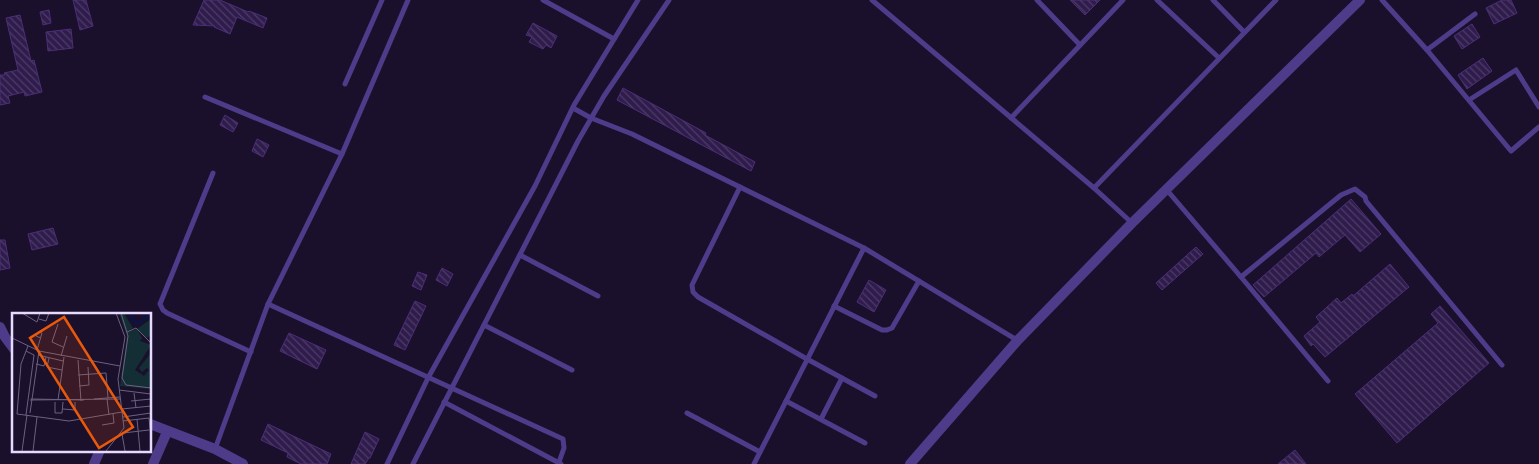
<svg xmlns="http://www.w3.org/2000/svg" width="1539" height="464" font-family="Helvetica,sans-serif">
<defs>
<pattern id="building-back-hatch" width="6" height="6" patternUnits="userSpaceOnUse" patternTransform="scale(1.25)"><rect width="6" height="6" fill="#2f1c4c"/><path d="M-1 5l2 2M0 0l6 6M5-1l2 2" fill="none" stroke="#4d3c67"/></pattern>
</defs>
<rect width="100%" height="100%" fill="#1a102b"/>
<g fill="url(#building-back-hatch)" stroke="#4c2e78">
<polygon points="73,0 86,0 93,26 80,30"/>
<polygon points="204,0 220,0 248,12 249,11 267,18 263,28 237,17 230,34 214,27 215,26 193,25"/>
<polygon points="1070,0 1100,0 1085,15"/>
<polygon points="1502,0 1511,0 1517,13 1494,24 1486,8"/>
<polygon points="49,10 51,23 43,25 40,12"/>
<polygon points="20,15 31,61 34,60 42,92 25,96 24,92 8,96 10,103 0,105 0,75 5,75 4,73 18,70 6,18"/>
<polygon points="533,23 557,36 551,48 546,45 543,49 529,42 532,37 526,35"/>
<polygon points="1472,24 1480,37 1462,49 1454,36"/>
<polygon points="71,29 73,48 48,51 46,32"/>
<polygon points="1483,58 1492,71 1467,89 1458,75"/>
<polygon points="623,88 706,133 705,135 755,162 751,171 617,100"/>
<polygon points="225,115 238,123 233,132 220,125"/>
<polygon points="257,139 269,145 263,157 252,151"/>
<polygon points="1351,199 1381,234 1360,252 1345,235 1319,257 1316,253 1264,297 1253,285"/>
<polygon points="53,228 58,244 32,250 28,234"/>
<polygon points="0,240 5,240 10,268 0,270"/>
<polygon points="1196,247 1203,254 1162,290 1156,283"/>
<polygon points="1390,264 1409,287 1325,357 1313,344 1311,346 1304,336 1320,322 1316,317 1337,298 1341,303 1352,294 1353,296"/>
<polygon points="442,268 453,274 447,286 436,280"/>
<polygon points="418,272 427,275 421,290 412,286"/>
<polygon points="869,280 886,290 874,312 857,302"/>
<polygon points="415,301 426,306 405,350 394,345"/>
<polygon points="1440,306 1489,363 1397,443 1355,394 1438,323 1431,314"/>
<polygon points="289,333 326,350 317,369 280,351"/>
<polygon points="268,424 331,454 327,464 301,464 287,457 288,453 261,440"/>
<polygon points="365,432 379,439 370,458 369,458 365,464 351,464"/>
<polygon points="1295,450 1306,464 1278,464"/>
</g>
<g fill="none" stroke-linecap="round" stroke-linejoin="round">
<g stroke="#4e3b8a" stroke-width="5">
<polyline points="543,0 614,39"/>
<polyline points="872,0 1094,188 1132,223"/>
<polyline points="1037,0 1080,45"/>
<polyline points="1157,0 1219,58"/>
<polyline points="1213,0 1244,32"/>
<polyline points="1382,0 1427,50 1511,151 1539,127"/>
<polyline points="1427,50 1475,14"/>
<polyline points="345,84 382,0"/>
<polyline points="205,97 342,154"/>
<polyline points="1469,100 1516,70 1539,107"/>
<polyline points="573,108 591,118 632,134 864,248 1017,340"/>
<polyline points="1011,118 1123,0"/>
<polyline points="213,173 160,304 163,310 167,313 251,352"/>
<polyline points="740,187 692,285 693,292 698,297 807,359 875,396"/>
<polyline points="1094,188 1276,0"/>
<polyline points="1166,189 1241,277 1328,381"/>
<polyline points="520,255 598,296"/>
<polyline points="1241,277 1341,195 1355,189 1365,197 1366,201 1502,365"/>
<polyline points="268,304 563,439 564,448 559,462"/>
<polyline points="834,306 882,330 887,330 892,328 919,281"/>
<polyline points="484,325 572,370"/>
<polyline points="786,401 865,443"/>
<polyline points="444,402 561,464"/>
<polyline points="687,413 760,452"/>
<polyline points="821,419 842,378"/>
<polyline points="215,449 268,304 342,154 408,0"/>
<polyline points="387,464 428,378 535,186 574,105 638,0"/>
<polyline points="413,464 578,141 604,96 669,0"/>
<polyline points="754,464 864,248"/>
</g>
<g stroke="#4e3b8a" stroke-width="10">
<polyline points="0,327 5,337 14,349"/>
<polyline points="150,424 215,449 243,464"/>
<polyline points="94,464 100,450"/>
<polyline points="153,464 167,432"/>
<polyline points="910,464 1018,340 1132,223 1360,0"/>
</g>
</g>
<g transform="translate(12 313)">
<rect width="139" height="139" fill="#1a102b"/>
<path d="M107 0H115L113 2 121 15 114 19 125 16 130 25 128 28 139 32 123 57 132 63 137 57 135 55 130 59 127 55 139 40V76L108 73 115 23ZM139 6V22L135 25 125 16Z" fill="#132f35"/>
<path fill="none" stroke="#0a144a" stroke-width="2.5" d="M122 0 119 6 125 11 139 1"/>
<path fill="none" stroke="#6c6180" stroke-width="1" d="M10 0 25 9 28 0M109 0 116 23 110 65 114 72 139 75M27 6 34 8 37 0M46 11 40 29 51 34M115 19 124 15 139 30M0 25 27 38 108 53M16 33 9 51 5 101 57 108 110 99M25 37 30 20 26 19 24 23 29 25M26 42 51 48M49 43 55 23M37 45 35 54 50 57M66 47 69 88M24 51 32 53 34 44M66 62 94 60 96 85M67 73 77 72 76 54M107 77 139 81M122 80 124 95M19 86 72 87M82 86 108 84M95 86 97 102M18 87 108 86M46 87 52 44M119 88 139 86M43 89V100H50L51 89M51 96 63 97V89M110 96 139 93M18 100 27 38M14 102 22 42 14 38M111 104 139 100M125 106 128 138M111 108 137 105 139 126M90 112 102 110 101 101M111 120 137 117M110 121 113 138M10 138 15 102M21 138 25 104M94 138 112 115 106 66 113 24 104 0"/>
<path fill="#e8590c" fill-opacity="0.15" stroke="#e8590c" stroke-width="2.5" d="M52 4 121 114 87 135 18 25Z"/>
<rect width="139" height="139" fill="none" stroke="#e6daff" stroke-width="2.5"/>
</g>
</svg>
